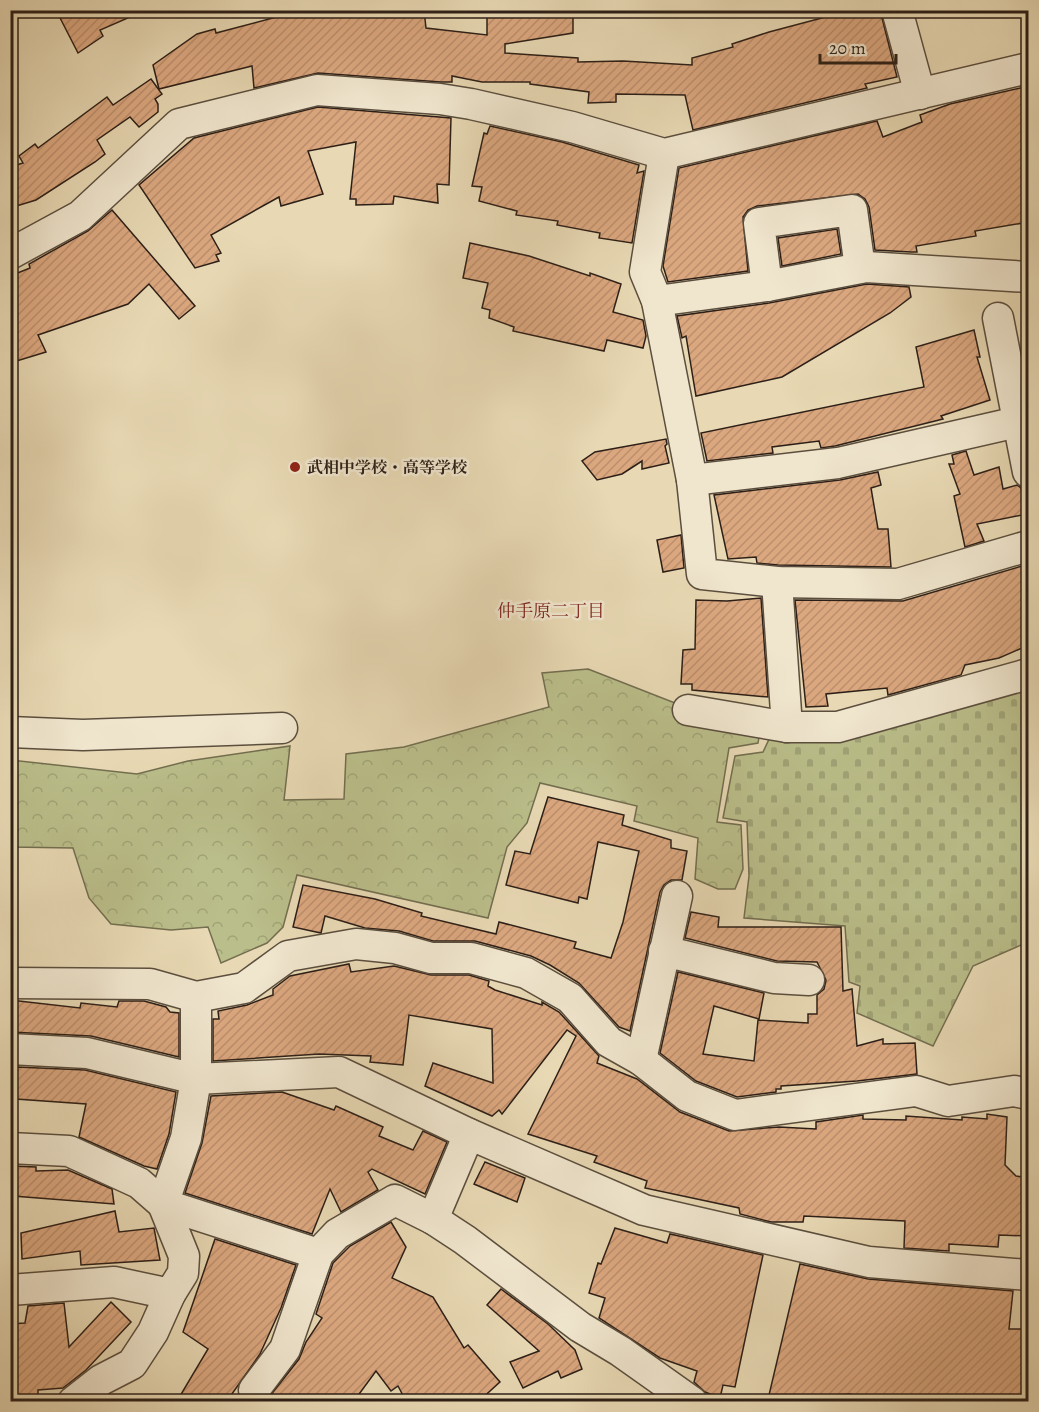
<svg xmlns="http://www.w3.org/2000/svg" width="1039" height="1412" font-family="Alegreya,'Noto Serif JP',serif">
<defs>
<pattern id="forest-crowns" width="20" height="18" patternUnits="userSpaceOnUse" patternTransform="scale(1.5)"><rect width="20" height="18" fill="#babe8a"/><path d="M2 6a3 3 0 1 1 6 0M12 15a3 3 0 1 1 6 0" fill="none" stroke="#a0a376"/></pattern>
<pattern id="cemetery-stones" width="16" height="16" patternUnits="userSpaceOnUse" patternTransform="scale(1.5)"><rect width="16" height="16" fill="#babe8a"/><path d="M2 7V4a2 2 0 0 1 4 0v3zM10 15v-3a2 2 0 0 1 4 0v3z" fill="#a0a376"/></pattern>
<pattern id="building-hatch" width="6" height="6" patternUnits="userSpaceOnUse" patternTransform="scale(1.5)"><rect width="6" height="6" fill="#dba77f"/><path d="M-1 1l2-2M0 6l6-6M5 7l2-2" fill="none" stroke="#bc8f6d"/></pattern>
</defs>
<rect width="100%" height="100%" fill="#e8d9b4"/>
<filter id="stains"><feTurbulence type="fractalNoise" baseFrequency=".00333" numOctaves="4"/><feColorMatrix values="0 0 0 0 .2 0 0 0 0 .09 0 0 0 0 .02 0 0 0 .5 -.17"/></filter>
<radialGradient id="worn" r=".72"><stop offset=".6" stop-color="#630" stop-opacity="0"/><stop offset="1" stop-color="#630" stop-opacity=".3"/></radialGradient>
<polygon fill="url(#forest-crowns)" stroke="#736e50" stroke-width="1.5" points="588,669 675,703 673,713 760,731 758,743 729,748 717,822 741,825 743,869 735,889 718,889 695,879 698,838 634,821 637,806 540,783 527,823 507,847 488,918 297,875 283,927 267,943 221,963 208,927 171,930 111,924 89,898 73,848 11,847 11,760 137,774 188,761 290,746 284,800 344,799 346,754 404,747 549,707 542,673"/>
<polygon fill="url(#cemetery-stones)" stroke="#736e50" stroke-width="1.5" points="1028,685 1028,942 973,966 933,1046 857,1013 860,986 849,982 845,926 744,918 749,876 747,822 723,818 735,756 763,752 772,733"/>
<g fill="url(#building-hatch)" stroke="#2c1f17" stroke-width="1.5">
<polygon points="56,10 146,10 100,30 103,36 78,53"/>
<polygon points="303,10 424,10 426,28 487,35 487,10 573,10 573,33 505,44 505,53 578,58 578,62 623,61 692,65 692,58 733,47 732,44 769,32 852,10 880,10 897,77 865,84 867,88 693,130 685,95 616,94 616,102 588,103 589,92 530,84 530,82 482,82 452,76 452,82 441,82 318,73 254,88 252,66 159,89 153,65 197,34 215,29 216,33"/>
<polygon points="151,79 162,94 155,99 158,104 158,112 139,127 130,117 97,140 105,154 95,162 36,200 10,208 10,167 23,163 19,156 35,144 38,148 107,97 113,105"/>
<polygon points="1029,86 1029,222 975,231 976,236 916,246 917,252 911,252 875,250 869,207 865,199 858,194 757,206 748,210 743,217 748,271 668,282 663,266 679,168 877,121 883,137 922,122 920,115 950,104"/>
<polygon points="318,107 451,118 449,185 437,184 438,203 394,196 393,204 356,205 356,199 350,199 356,142 308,151 323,194 281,206 279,197 211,235 221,253 216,255 219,261 195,268 139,185 194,138"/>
<polygon points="490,126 562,142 639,165 637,173 644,171 632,243 599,238 600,233 557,225 558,221 516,215 517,211 479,201 482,187 472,186 484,133 487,134"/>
<polygon points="112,210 195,306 179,319 149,284 128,304 38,335 46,352 10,363 10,276 30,268 29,264 88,231"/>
<polygon points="837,229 841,254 782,266 778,238"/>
<polygon points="470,243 529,256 590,276 590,273 621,284 613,312 643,320 646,336 643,348 607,340 604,351 513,331 514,327 489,318 490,310 482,308 488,283 463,278"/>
<polygon points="867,284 909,287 911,297 890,313 782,377 696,396 686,336 682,338 677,316 769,303"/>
<polygon points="974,330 980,357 977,357 990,400 941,416 943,419 835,446 821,448 819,441 772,447 773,453 707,461 701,433 924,387 916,347"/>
<polygon points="666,439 667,444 665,446 669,463 642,469 642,461 622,474 597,480 582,461 595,452"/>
<polygon points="966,451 974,475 999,467 1003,489 1017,485 1021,488 1027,514 977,524 984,541 965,547 954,496 960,494 949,464 954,464 952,455"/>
<polygon points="878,472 881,485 871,488 878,529 888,529 891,567 778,565 757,563 756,557 728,559 714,495 840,480"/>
<polygon points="681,535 684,568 663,572 657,540"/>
<polygon points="1029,564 1029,645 999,658 965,665 961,675 888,695 887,688 826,694 828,706 806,707 795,600 903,601"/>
<polygon points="761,598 768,697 692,690 692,684 681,684 683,650 695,649 696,600 727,601"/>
<polygon points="548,797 624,815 622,825 671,840 671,848 687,851 682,880 671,880 664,885 660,892 630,1031 619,1027 579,983 550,965 531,956 475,941 433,941 399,931 365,928 325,916 321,933 293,927 303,885 375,899 422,913 421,916 496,934 499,922 576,942 574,948 611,958 623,922 639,851 598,842 587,899 579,897 578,903 506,885 515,851 530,854"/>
<polygon points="691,912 719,917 718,927 841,927 843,991 852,989 857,1046 883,1039 883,1044 915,1043 917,1074 857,1081 781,1086 781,1089 776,1089 776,1092 737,1097 696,1081 660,1053 678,972 764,993 759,1019 714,1006 703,1054 754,1061 758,1020 808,1023 808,1014 817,1014 817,995 824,989 826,980 817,962 777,961 685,938"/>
<polygon points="349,964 351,972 394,966 431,975 469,975 489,981 488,986 495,990 542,1005 542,1002 559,1012 599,1056 597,1063 637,1079 680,1112 729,1131 779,1127 816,1129 816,1122 863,1115 863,1119 906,1120 906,1116 962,1120 962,1117 987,1119 987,1114 1007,1117 1005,1165 1016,1176 1029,1178 1029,1236 999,1235 998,1247 949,1244 949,1251 904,1248 905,1221 804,1216 803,1222 771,1222 740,1214 739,1208 645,1188 647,1181 594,1162 597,1156 528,1134 576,1036 567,1030 502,1114 499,1110 492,1116 425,1086 433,1063 493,1083 492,1029 409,1015 403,1065 370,1062 371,1056 319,1054 213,1061 213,1019 219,1019 218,1011 247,1005 273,995 273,989 290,976"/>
<polygon points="10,1000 80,1008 81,1003 117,1007 119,1001 144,1001 166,1007 170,1012 179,1013 179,1057 91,1036 10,1032"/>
<polygon points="17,1067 85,1070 176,1092 169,1134 157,1169 144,1166 79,1137 86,1104 16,1099"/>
<polygon points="282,1092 334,1110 336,1106 383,1127 379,1136 413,1150 423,1131 447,1142 425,1194 372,1169 368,1172 378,1190 341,1212 330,1189 312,1234 185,1193 202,1143 211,1096"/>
<polygon points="485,1162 525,1178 517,1202 474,1184"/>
<polygon points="11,1166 36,1167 36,1171 68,1170 112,1189 114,1204 13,1196"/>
<polygon points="115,1211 119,1232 154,1228 160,1260 81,1265 80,1251 22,1259 21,1233"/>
<polygon points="391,1222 406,1247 392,1278 433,1297 464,1348 468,1345 500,1382 479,1401 406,1401 398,1386 391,1391 376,1371 354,1401 266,1401 299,1359 306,1342 322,1318 316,1314 333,1263 350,1246"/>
<polygon points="615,1228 667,1243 670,1234 763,1255 735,1387 723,1385 720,1398 705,1392 694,1382 697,1371 660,1358 599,1318 605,1298 589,1293 598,1263 601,1264"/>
<polygon points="215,1239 296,1265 281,1308 260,1354 227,1401 177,1401 208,1349 183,1332"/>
<polygon points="800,1264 868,1279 1013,1291 1009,1329 1029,1329 1029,1401 908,1401 908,1398 851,1401 851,1394 789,1397 769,1395"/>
<polygon points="501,1289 548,1324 575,1350 582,1369 561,1378 558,1371 523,1388 510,1362 539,1351 487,1305"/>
<polygon points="111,1302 131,1322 86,1370 63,1388 38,1390 38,1401 10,1401 10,1324 25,1323 28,1306 64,1303 69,1347"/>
</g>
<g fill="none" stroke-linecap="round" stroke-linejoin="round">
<g stroke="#5b4e3e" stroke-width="33">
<g id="minor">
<polyline points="897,10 920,94"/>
<polyline points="664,154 645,272 657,301 692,480 702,574 777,582 898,584 1028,546"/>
<polyline points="10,254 80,216 179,124 317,90 440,99 471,104 572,127 664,154 1028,68"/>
<polyline points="767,286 759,223 852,210 860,268"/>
<polyline points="657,301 767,286 866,267 1028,277"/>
<polyline points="998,318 1028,472"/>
<polyline points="692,480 838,463 1017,422"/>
<polyline points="777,582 787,727"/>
<polyline points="688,710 787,727 838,727 1028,674"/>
<polyline points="10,732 83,735 282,728"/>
<polyline points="664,951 774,978 809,980"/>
<polyline points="10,983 150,984 196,997 244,988 288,956 356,944 395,948 431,958 471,958 526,973 570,998 609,1042 641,1060 687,1096 735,1115 916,1091 948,1101 1014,1091 1028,1094"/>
<polyline points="10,1049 87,1053 196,1079 339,1072 469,1134 644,1210 869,1262 1028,1275"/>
<polyline points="641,1060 677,896"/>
<polyline points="10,1148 69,1151 139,1183 163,1204 318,1254"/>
<polyline points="433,1219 469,1134"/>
<polyline points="10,1290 114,1282 170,1294"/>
<polyline points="254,1390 285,1349 318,1254 337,1234 395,1200 433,1219 465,1240 580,1327 620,1351 692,1402"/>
<polyline points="73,1402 101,1380 132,1364 153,1332 170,1294 183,1273 184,1256 163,1204 186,1138 196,1079 196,997"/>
</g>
</g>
<use href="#minor" stroke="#f0e6ce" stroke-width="30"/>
</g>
<circle fill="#8f2418" stroke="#f0e6ce" stroke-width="2" cx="295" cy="467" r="6"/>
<g text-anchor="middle" stroke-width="5" stroke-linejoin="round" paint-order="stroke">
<g font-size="16" font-weight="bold" fill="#2c1f17" stroke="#f0e6ce" text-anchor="start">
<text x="307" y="473">武相中学校・高等学校</text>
</g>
<g font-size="18" fill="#7a1f14" stroke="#f0e6ce">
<text x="551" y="617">仲手原二丁目</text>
</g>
</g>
<rect width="1039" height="1412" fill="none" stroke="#e8d9b4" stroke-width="36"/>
<rect x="12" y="12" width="1015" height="1388" fill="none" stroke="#2c1f17" stroke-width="3"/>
<rect x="18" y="18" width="1003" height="1376" fill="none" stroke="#2c1f17" stroke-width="1.5"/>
<path d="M820 54v9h76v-9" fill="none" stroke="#2c1f17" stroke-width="3"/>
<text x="829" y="54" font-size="18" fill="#2c1f17" stroke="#f0e6ce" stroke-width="4.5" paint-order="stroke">20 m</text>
<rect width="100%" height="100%" filter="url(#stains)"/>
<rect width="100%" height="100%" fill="url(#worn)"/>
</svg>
